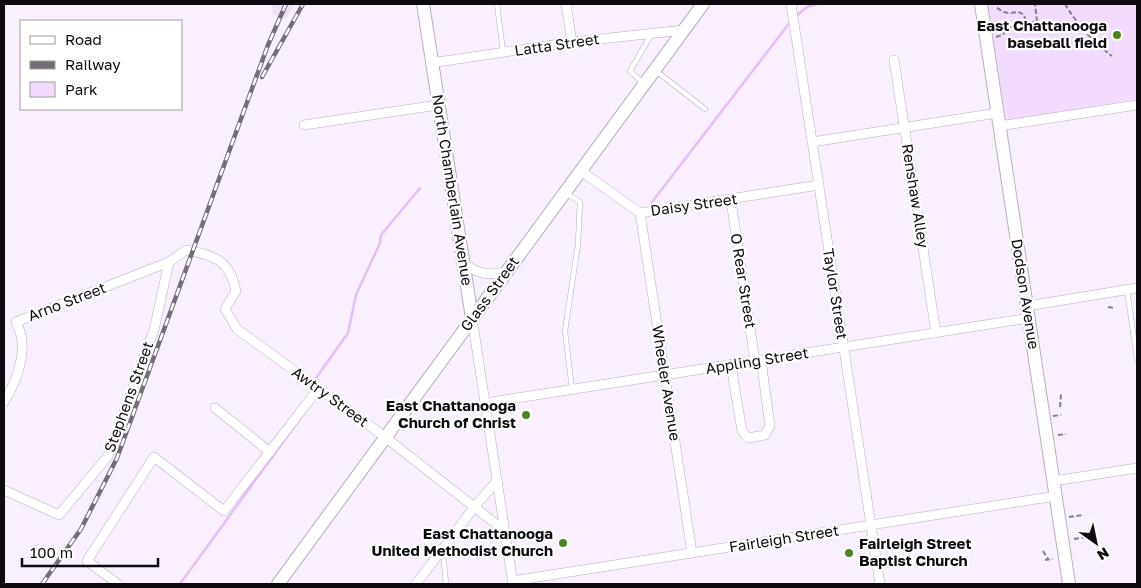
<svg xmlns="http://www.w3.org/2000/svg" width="1141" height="588" font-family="'Golos Text',sans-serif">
<rect width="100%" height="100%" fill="#f9effe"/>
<polygon fill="#f0dff9" points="272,4 295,4 287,18 273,15"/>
<polygon fill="#f2dbfe" points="988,4 1137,4 1137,99 1006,121"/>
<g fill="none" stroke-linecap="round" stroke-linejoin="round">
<g stroke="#e7bcfd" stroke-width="2.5">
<polyline points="795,17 807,7 818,4"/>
<polyline points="652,202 791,21"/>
<polyline points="316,378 348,333 356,295 380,243 381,235 420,188"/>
<polyline points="180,584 313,401"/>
</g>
<g stroke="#b8acbe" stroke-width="5.5">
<g id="lane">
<polyline points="497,4 503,52"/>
<polyline points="656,71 705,109"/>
<polyline points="643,83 630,71 651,35"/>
<polyline points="567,194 580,202 578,244 565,331 572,389"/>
<polyline points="1127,290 1137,359"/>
<polyline points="443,551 446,584"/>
</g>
</g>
<g stroke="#b8acbe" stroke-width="10">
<g id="street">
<polyline points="566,4 572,42"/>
<polyline points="791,4 880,584"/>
<polyline points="894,60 936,333"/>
<polyline points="431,63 572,42 684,30"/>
<polyline points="304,125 438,105"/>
<polyline points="999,126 1137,105"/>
<polyline points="812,142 997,113"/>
<polyline points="581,171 640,213 819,185"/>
<polyline points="731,201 755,361"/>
<polyline points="640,213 692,553"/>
<path d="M463 262C476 274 489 276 506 272"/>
<polyline points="1027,306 1137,288"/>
<polyline points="472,318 513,584"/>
<polyline points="731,365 742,431 748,438 765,435 770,426 761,360"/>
<path d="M4 402C18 379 30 347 16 322L169 262 186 250C215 255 230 261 236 291L225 309 237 329 385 437 505 531"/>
<polyline points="485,403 1029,318"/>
<polyline points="215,408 270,452"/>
<polyline points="1054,481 1137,468"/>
<polyline points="4,490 59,515 108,456 154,330 169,262"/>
<polyline points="512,581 1056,496"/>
<polyline points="118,584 87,561 154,457 224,511 318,389"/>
<polyline points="416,584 475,506 497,481"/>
</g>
</g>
<g stroke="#b8acbe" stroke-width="14">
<g id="secondary">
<polyline points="423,4 472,318"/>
<polyline points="981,4 1069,584"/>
<polyline points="278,584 703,4"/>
</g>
</g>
<g stroke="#857e88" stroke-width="2" stroke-dasharray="5 2.5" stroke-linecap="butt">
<path d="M1065 4C1077 24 1093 42 1112 56"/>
<path d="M997 8C999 9 1001 11 1004 12 1016 16 1021 5 1027 23"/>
<polyline points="996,37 1002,35 1010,27 1037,21 1035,4"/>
<polyline points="1108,307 1114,308"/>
<polyline points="1060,407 1061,394"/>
<polyline points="1053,416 1061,415"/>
<polyline points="1058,435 1066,434"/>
<polyline points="1069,517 1084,515"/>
<polyline points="1074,539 1086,537"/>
<polyline points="1043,551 1048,559"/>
<polyline points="1045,560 1053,559"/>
</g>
<use href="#lane" stroke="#fff" stroke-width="4.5"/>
<use href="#street" stroke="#fff" stroke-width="9"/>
<use href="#secondary" stroke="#fff" stroke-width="12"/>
<g stroke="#736d77" stroke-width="4.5">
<g id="rail">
<polyline points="262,77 303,4"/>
<polyline points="42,584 81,529 117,458 268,45 286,4"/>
</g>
</g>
<use href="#rail" stroke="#fff" stroke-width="2.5" stroke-dasharray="8" stroke-linecap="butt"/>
</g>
<g fill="#4d841e" stroke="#fff" stroke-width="2">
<circle cx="1117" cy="35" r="5"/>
<circle cx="526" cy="415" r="5"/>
<circle cx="563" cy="543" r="5"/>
<circle cx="849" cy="553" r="5"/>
</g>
<g text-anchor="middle" stroke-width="4.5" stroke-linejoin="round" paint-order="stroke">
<g font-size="15" font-weight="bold" fill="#0e0a10" stroke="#fff" text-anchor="end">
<text x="1107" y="31">East Chattanooga<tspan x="1107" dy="17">baseball field</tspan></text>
<text x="516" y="411">East Chattanooga<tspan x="516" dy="17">Church of Christ</tspan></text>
<text x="553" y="539">East Chattanooga<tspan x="553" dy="17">United Methodist Church</tspan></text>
<text x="859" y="549" text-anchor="start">Fairleigh Street<tspan x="859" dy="17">Baptist Church</tspan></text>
</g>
<g font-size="15" fill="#0e0a10" stroke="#fff">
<text transform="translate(557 45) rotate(-8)" y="5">Latta Street</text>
<text transform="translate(452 190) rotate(81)" y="5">North Chamberlain Avenue</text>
<text transform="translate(915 196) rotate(81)" y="5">Renshaw Alley</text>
<text transform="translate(694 205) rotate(-8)" y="5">Daisy Street</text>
<text transform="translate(743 281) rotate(81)" y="5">O Rear Street</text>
<text transform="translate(490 294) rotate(-54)" y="5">Glass Street</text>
<text transform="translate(835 294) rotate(81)" y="5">Taylor Street</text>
<text transform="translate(1025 294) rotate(81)" y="5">Dodson Avenue</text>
<text transform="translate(67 302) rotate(-21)" y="5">Arno Street</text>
<text transform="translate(757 361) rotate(-9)" y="5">Appling Street</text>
<text transform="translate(666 383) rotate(81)" y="5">Wheeler Avenue</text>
<text transform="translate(129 397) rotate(-70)" y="5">Stephens Street</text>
<text transform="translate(330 397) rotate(36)" y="5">Awtry Street</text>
<text transform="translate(784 539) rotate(-9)" y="5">Fairleigh Street</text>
</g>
</g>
<rect width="1141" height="588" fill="none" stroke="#0e0a10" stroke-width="10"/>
<rect x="20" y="20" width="162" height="90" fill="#ffffff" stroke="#9f9d9f"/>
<rect x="30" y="36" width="25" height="8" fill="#ffffff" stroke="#9f9d9f"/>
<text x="65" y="45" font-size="15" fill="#0e0a10">Road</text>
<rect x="30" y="61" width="25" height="8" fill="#736d77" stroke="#9f9d9f"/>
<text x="65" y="70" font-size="15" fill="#0e0a10">Railway</text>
<rect x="30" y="82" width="25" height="15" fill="#f2dbfe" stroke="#9f9d9f"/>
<text x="65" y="95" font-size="15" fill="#0e0a10">Park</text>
<g transform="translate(1096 543) rotate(147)" stroke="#ffffff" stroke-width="4" paint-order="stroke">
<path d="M0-4L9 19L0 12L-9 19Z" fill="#0e0a10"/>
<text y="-8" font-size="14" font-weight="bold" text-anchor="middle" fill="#0e0a10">N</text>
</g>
<path d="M22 558v8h136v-8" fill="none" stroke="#0e0a10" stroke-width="2.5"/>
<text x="30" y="558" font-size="15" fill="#0e0a10" stroke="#ffffff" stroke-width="4" paint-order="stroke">100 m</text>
</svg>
